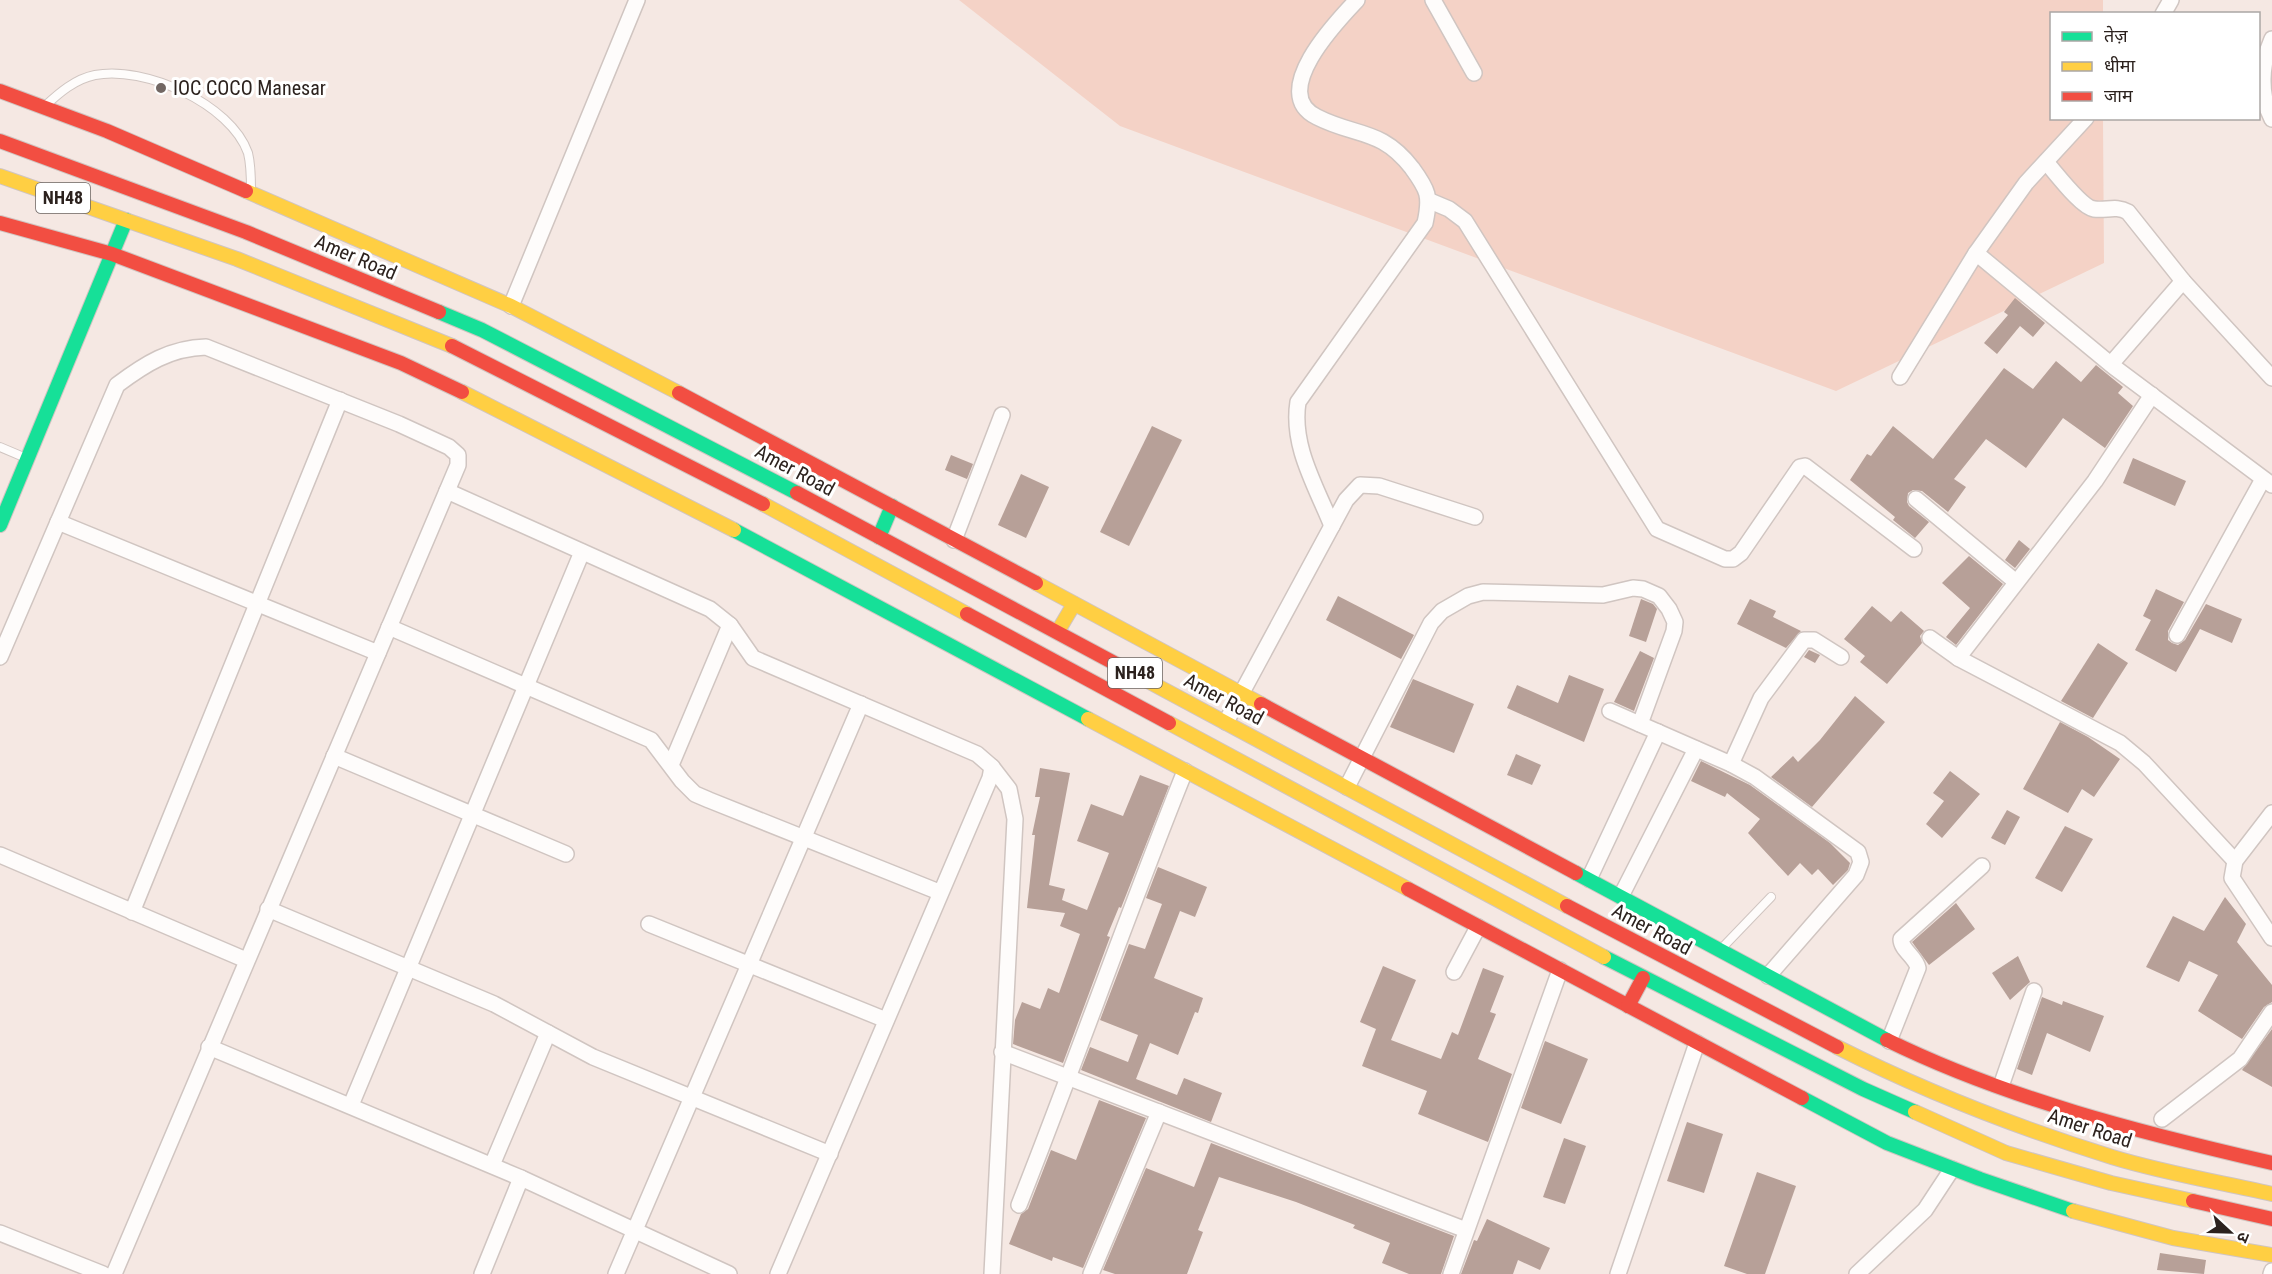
<svg xmlns="http://www.w3.org/2000/svg" width="2272" height="1274" font-family="'Roboto Condensed','Noto Sans Devanagari',sans-serif">
<rect width="100%" height="100%" fill="#f5e8e3"/>
<polygon fill="#f4d2c6" points="959,0 2103,0 2103,13 2052,14 2052,118 2103,119 2104,263 1836,391 1120,126"/>
<g fill="#b7a098">
<polygon points="2015,298 2045,323 2033,337 2020,326 1997,354 1984,343 2008,315 2004,312"/>
<polygon points="2056,361 2081,382 2096,365 2123,387 2118,393 2133,406 2105,448 2063,418 2026,468 1986,439 1954,479 1966,487 1948,512 1922,491 1913,490 1908,493 1907,502 1909,506 1929,522 1915,538 1893,520 1895,517 1850,480 1867,454 1871,456 1893,426 1933,459 2004,368 2033,389"/>
<polygon points="1152,426 1182,440 1129,546 1100,532"/>
<polygon points="951,455 973,464 967,479 945,470"/>
<polygon points="2133,458 2186,481 2175,506 2123,483"/>
<polygon points="1021,474 1049,487 1026,538 998,525"/>
<polygon points="2019,540 2030,549 2015,568 2005,560"/>
<polygon points="1969,556 2003,584 1956,645 1946,637 1970,608 1942,583"/>
<polygon points="2156,589 2184,602 2168,631 2168,640 2172,643 2178,645 2185,640 2206,604 2242,619 2232,643 2200,629 2176,672 2135,650 2151,620 2143,616"/>
<polygon points="1338,596 1414,635 1401,659 1326,620"/>
<polygon points="1641,599 1653,604 1657,609 1646,642 1629,636"/>
<polygon points="1750,599 1776,611 1773,617 1801,631 1786,648 1737,624"/>
<polygon points="1872,606 1891,622 1901,611 1924,631 1920,636 1922,643 1887,684 1860,662 1865,656 1844,639"/>
<polygon points="2098,643 2128,663 2093,718 2061,701"/>
<polygon points="1809,650 1820,655 1815,663 1804,657"/>
<polygon points="1640,651 1654,658 1634,711 1614,702"/>
<polygon points="1569,675 1604,689 1584,742 1507,708 1517,685 1558,703"/>
<polygon points="1413,679 1474,704 1454,753 1390,727"/>
<polygon points="1855,696 1885,722 1812,807 1771,777 1793,756 1798,762 1820,740"/>
<polygon points="2060,722 2088,737 2120,759 2094,797 2082,789 2068,813 2023,789"/>
<polygon points="1516,754 1541,765 1532,785 1507,775"/>
<polygon points="1701,761 1750,785 1830,843 1850,863 1848,870 1833,885 1818,869 1812,875 1800,863 1788,876 1748,833 1760,819 1727,793 1725,797 1691,781"/>
<polygon points="1040,768 1070,773 1049,885 1065,889 1062,900 1087,910 1109,853 1077,841 1091,804 1123,816 1140,775 1169,786 1121,908 1119,907 1107,936 1110,937 1063,1063 1013,1044 1015,1020 1022,1002 1040,1009 1048,988 1059,993 1080,934 1060,926 1065,913 1027,908 1035,835 1032,835 1040,797 1035,797"/>
<polygon points="1950,771 1980,794 1942,838 1926,824 1944,801 1933,793"/>
<polygon points="2007,810 2020,817 2005,845 1991,838"/>
<polygon points="2065,826 2093,839 2062,892 2035,878"/>
<polygon points="1158,867 1207,887 1195,917 1180,911 1154,978 1203,998 1198,1013 1195,1012 1178,1055 1150,1043 1136,1079 1177,1095 1184,1078 1222,1093 1211,1122 1081,1070 1090,1047 1128,1062 1138,1035 1100,1020 1129,944 1145,949 1162,904 1146,898"/>
<polygon points="2225,897 2246,924 2237,942 2272,985 2272,1002 2264,1007 2242,1039 2198,1011 2218,975 2189,961 2179,982 2146,967 2173,916 2204,931"/>
<polygon points="1956,903 1975,929 1929,965 1912,942"/>
<polygon points="2018,956 2030,982 2010,1000 1992,973"/>
<polygon points="1383,966 1416,980 1391,1040 1441,1059 1452,1032 1458,1035 1483,968 1504,976 1490,1012 1496,1014 1478,1059 1512,1074 1488,1142 1418,1114 1427,1091 1362,1066 1376,1029 1360,1022"/>
<polygon points="2042,997 2062,1005 2063,1001 2104,1016 2090,1052 2047,1033 2032,1075 2017,1069"/>
<polygon points="2272,1029 2272,1087 2242,1070"/>
<polygon points="1545,1041 1588,1059 1561,1124 1521,1108"/>
<polygon points="1099,1100 1146,1118 1083,1268 1053,1257 1052,1261 1009,1244 1021,1214 1028,1209 1051,1150 1076,1160"/>
<polygon points="1687,1122 1723,1134 1704,1193 1667,1181"/>
<polygon points="1564,1138 1586,1146 1565,1204 1543,1197"/>
<polygon points="1211,1143 1454,1236 1441,1274 1409,1274 1382,1263 1390,1243 1353,1228 1355,1225 1296,1202 1219,1177 1198,1230 1203,1232 1187,1274 1115,1274 1103,1270 1146,1168 1194,1187"/>
<polygon points="1757,1172 1796,1186 1765,1274 1747,1274 1724,1266"/>
<polygon points="1487,1219 1550,1248 1540,1270 1518,1260 1513,1274 1461,1274 1474,1240 1477,1241"/>
<polygon points="2160,1253 2206,1260 2204,1274 2157,1270"/>
</g>
<g fill="none" stroke-linecap="round" stroke-linejoin="round">
<g stroke="#d0c5c1" stroke-width="10">
<g id="lane">
<path d="M45 106C59 93 75 79 95 75 144 65 231 104 248 153 251 165 251 178 251 190"/>
<polyline points="0,447 26,458"/>
<polyline points="1721,949 1771,897"/>
</g>
</g>
<g stroke="#d0c5c1" stroke-width="18">
<g id="street">
<polyline points="1433,0 1474,73"/>
<polyline points="2163,14 2171,0"/>
<path d="M2272 39C2261 64 2259 94 2272 119"/>
<polyline points="2086,118 2026,183 1976,253 2114,367 2272,485"/>
<path d="M2046 162C2056 173 2081 207 2094 209 2106 211 2116 205 2128 212L2183 281 2272 378"/>
<polyline points="1430,201 1449,209 1465,221 1657,529 1725,559 1733,559 1741,553 1800,467 1805,466 1914,549"/>
<polyline points="511,306 637,0"/>
<polyline points="2111,364 2183,281"/>
<polyline points="1900,377 1976,253"/>
<polyline points="447,491 710,609 730,625 753,658 977,754 992,767 990,778 778,1274"/>
<polyline points="1916,499 2016,582"/>
<polyline points="58,522 378,653"/>
<path d="M1332 526C1316 486 1291 446 1298 402L1425 223C1431 196 1428 190 1412 168 1381 128 1356 137 1317 117 1268 93 1336 22 1357 0"/>
<polyline points="954,540 1002,415"/>
<polyline points="389,627 651,740 682,781 695,794 709,800 939,892"/>
<polyline points="2177,635 2263,479"/>
<polyline points="1930,638 1958,658 2120,743 2144,763 2235,861"/>
<path d="M0 657 117 385C145 364 170 348 206 347L399 424 449 447 458 455V465L447 491 114 1274"/>
<polyline points="1958,658 2095,481 2152,395"/>
<polyline points="1610,711 1731,764 1755,777 1858,852 1861,862 1856,875 1768,976"/>
<polyline points="1226,722 1346,500 1360,485 1379,486 1475,517"/>
<polyline points="334,756 566,854"/>
<polyline points="1731,764 1761,698 1804,640 1814,640 1841,657"/>
<polyline points="671,765 730,625"/>
<polyline points="1347,787 1431,623 1442,611 1468,596 1483,592 1603,595 1633,588 1643,589 1659,596 1669,609 1675,622 1674,631 1640,724"/>
<polyline points="2272,813 2235,861 2232,878 2272,938"/>
<polyline points="0,855 246,960"/>
<polyline points="1589,879 1658,732"/>
<polyline points="1621,896 1696,749"/>
<polyline points="268,909 494,1004 593,1057 830,1154"/>
<polyline points="132,912 340,400"/>
<polyline points="649,924 886,1020"/>
<polyline points="1454,972 1478,927"/>
<path d="M1889 1041 1918 968C1916 957 1901 950 1901 939L1982 866"/>
<polyline points="209,1047 521,1178 729,1274"/>
<polyline points="1002,1052 1466,1230"/>
<polyline points="2001,1086 2034,991"/>
<polyline points="351,1105 582,552"/>
<polyline points="2162,1119 2240,1059 2272,1012"/>
<polyline points="492,1165 548,1033"/>
<path d="M1019 1205C1076 1061 1127 915 1185 771"/>
<polyline points="0,1233 103,1274"/>
<polyline points="482,1274 521,1178"/>
<polyline points="616,1274 861,704"/>
<polyline points="992,1274 1015,819 1009,789 992,767"/>
<polyline points="1091,1274 1159,1112"/>
<polyline points="1451,1274 1560,970"/>
<polyline points="1618,1274 1697,1043"/>
<polyline points="1857,1274 1925,1210 1952,1169"/>
<polyline points="2271,1274 2272,1271"/>
</g>
</g>
<g stroke="#d0c5c1" stroke-width="16">
<g id="fast">
<polyline points="439,312 482,330 797,493"/>
<polyline points="0,525 126,220"/>
<polyline points="734,530 1088,719"/>
<polyline points="879,537 892,506"/>
<polyline points="1576,873 1887,1040"/>
<polyline points="1604,957 1863,1089 1915,1112"/>
<polyline points="1802,1098 1887,1143 1980,1179 2073,1211"/>
</g>
</g>
<g stroke="#d0c5c1" stroke-width="16">
<g id="slow">
<polyline points="0,176 237,259 452,346"/>
<polyline points="246,191 511,306 679,393"/>
<polyline points="462,392 734,530"/>
<polyline points="763,504 967,614"/>
<polyline points="1036,583 1261,704"/>
<polyline points="1058,631 1074,604"/>
<polyline points="1131,672 1567,906"/>
<polyline points="1088,719 1408,889"/>
<polyline points="1169,723 1604,957"/>
<path d="M1837 1047C1924 1091 2019 1128 2112 1157 2164 1173 2219 1182 2272 1194"/>
<polyline points="1915,1112 2006,1153 2111,1183 2193,1201"/>
<polyline points="2073,1211 2173,1238 2272,1255"/>
</g>
</g>
<g stroke="#d0c5c1" stroke-width="16">
<g id="jam">
<polyline points="0,91 107,131 246,191"/>
<polyline points="0,141 246,232 439,312"/>
<polyline points="0,223 112,254 401,363 462,392"/>
<polyline points="452,346 763,504"/>
<polyline points="679,393 1036,583"/>
<polyline points="797,493 1131,672"/>
<polyline points="967,614 1169,723"/>
<polyline points="1261,704 1576,873"/>
<polyline points="1408,889 1802,1098"/>
<polyline points="1567,906 1837,1047"/>
<polyline points="1628,1006 1643,978"/>
<path d="M1887 1040C2007 1099 2142 1133 2272 1163"/>
<polyline points="2193,1201 2272,1219"/>
</g>
</g>
<use href="#lane" stroke="#fefcfb" stroke-width="8"/>
<use href="#street" stroke="#fefcfb" stroke-width="15"/>
<use href="#fast" stroke="#16e098" stroke-width="14"/>
<use href="#slow" stroke="#ffcf43" stroke-width="14"/>
<use href="#jam" stroke="#f24e42" stroke-width="14"/>
</g>
<circle fill="#726763" stroke="#fff" stroke-width="2" cx="161" cy="88" r="6"/>
<g text-anchor="middle" stroke-width="6" stroke-linejoin="round" paint-order="stroke">
<g fill="#fff" stroke="#6b6462" stroke-width="1.5">
<rect x="36" y="183" width="54" height="30" rx="4.5"/>
<rect x="1108" y="658" width="54" height="30" rx="4.5"/>
</g>
<g font-size="18" font-weight="bold" fill="#2c221e">
<text x="63" y="204">NH48</text>
<text x="1135" y="679">NH48</text>
</g>
<g font-size="20" fill="#2c221e" stroke="#fff" text-anchor="start">
<text x="173" y="95">IOC COCO Manesar</text>
</g>
<g font-size="20" fill="#2c221e" stroke="#fff">
<text transform="translate(356 257) rotate(23)" y="7">Amer Road</text>
<text transform="translate(795 470) rotate(28)" y="7">Amer Road</text>
<text transform="translate(1224 699) rotate(28)" y="7">Amer Road</text>
<text transform="translate(1652 929) rotate(28)" y="7">Amer Road</text>
<text transform="translate(2090 1128) rotate(18)" y="7">Amer Road</text>
</g>
</g>
<rect x="2050" y="12" width="210" height="108" fill="#ffffff" stroke="#aba7a5" stroke-width="1.5"/>
<rect x="2062" y="32" width="30" height="9" fill="#16e098" stroke="#aba7a5" stroke-width="1.5"/>
<text x="2104" y="42" font-size="18" fill="#2c221e">तेज़</text>
<rect x="2062" y="62" width="30" height="9" fill="#ffcf43" stroke="#aba7a5" stroke-width="1.5"/>
<text x="2104" y="72" font-size="18" fill="#2c221e">धीमा</text>
<rect x="2062" y="92" width="30" height="9" fill="#f24e42" stroke="#aba7a5" stroke-width="1.5"/>
<text x="2104" y="102" font-size="18" fill="#2c221e">जाम</text>
<g transform="translate(2230 1232) rotate(112)" stroke="#ffffff" stroke-width="4.5" paint-order="stroke">
<path d="M0-4.5L10 22L0 15L-10 22Z" fill="#2c221e"/>
<text y="-9" font-size="16" font-weight="bold" text-anchor="middle" fill="#2c221e">उ</text>
</g>
</svg>
